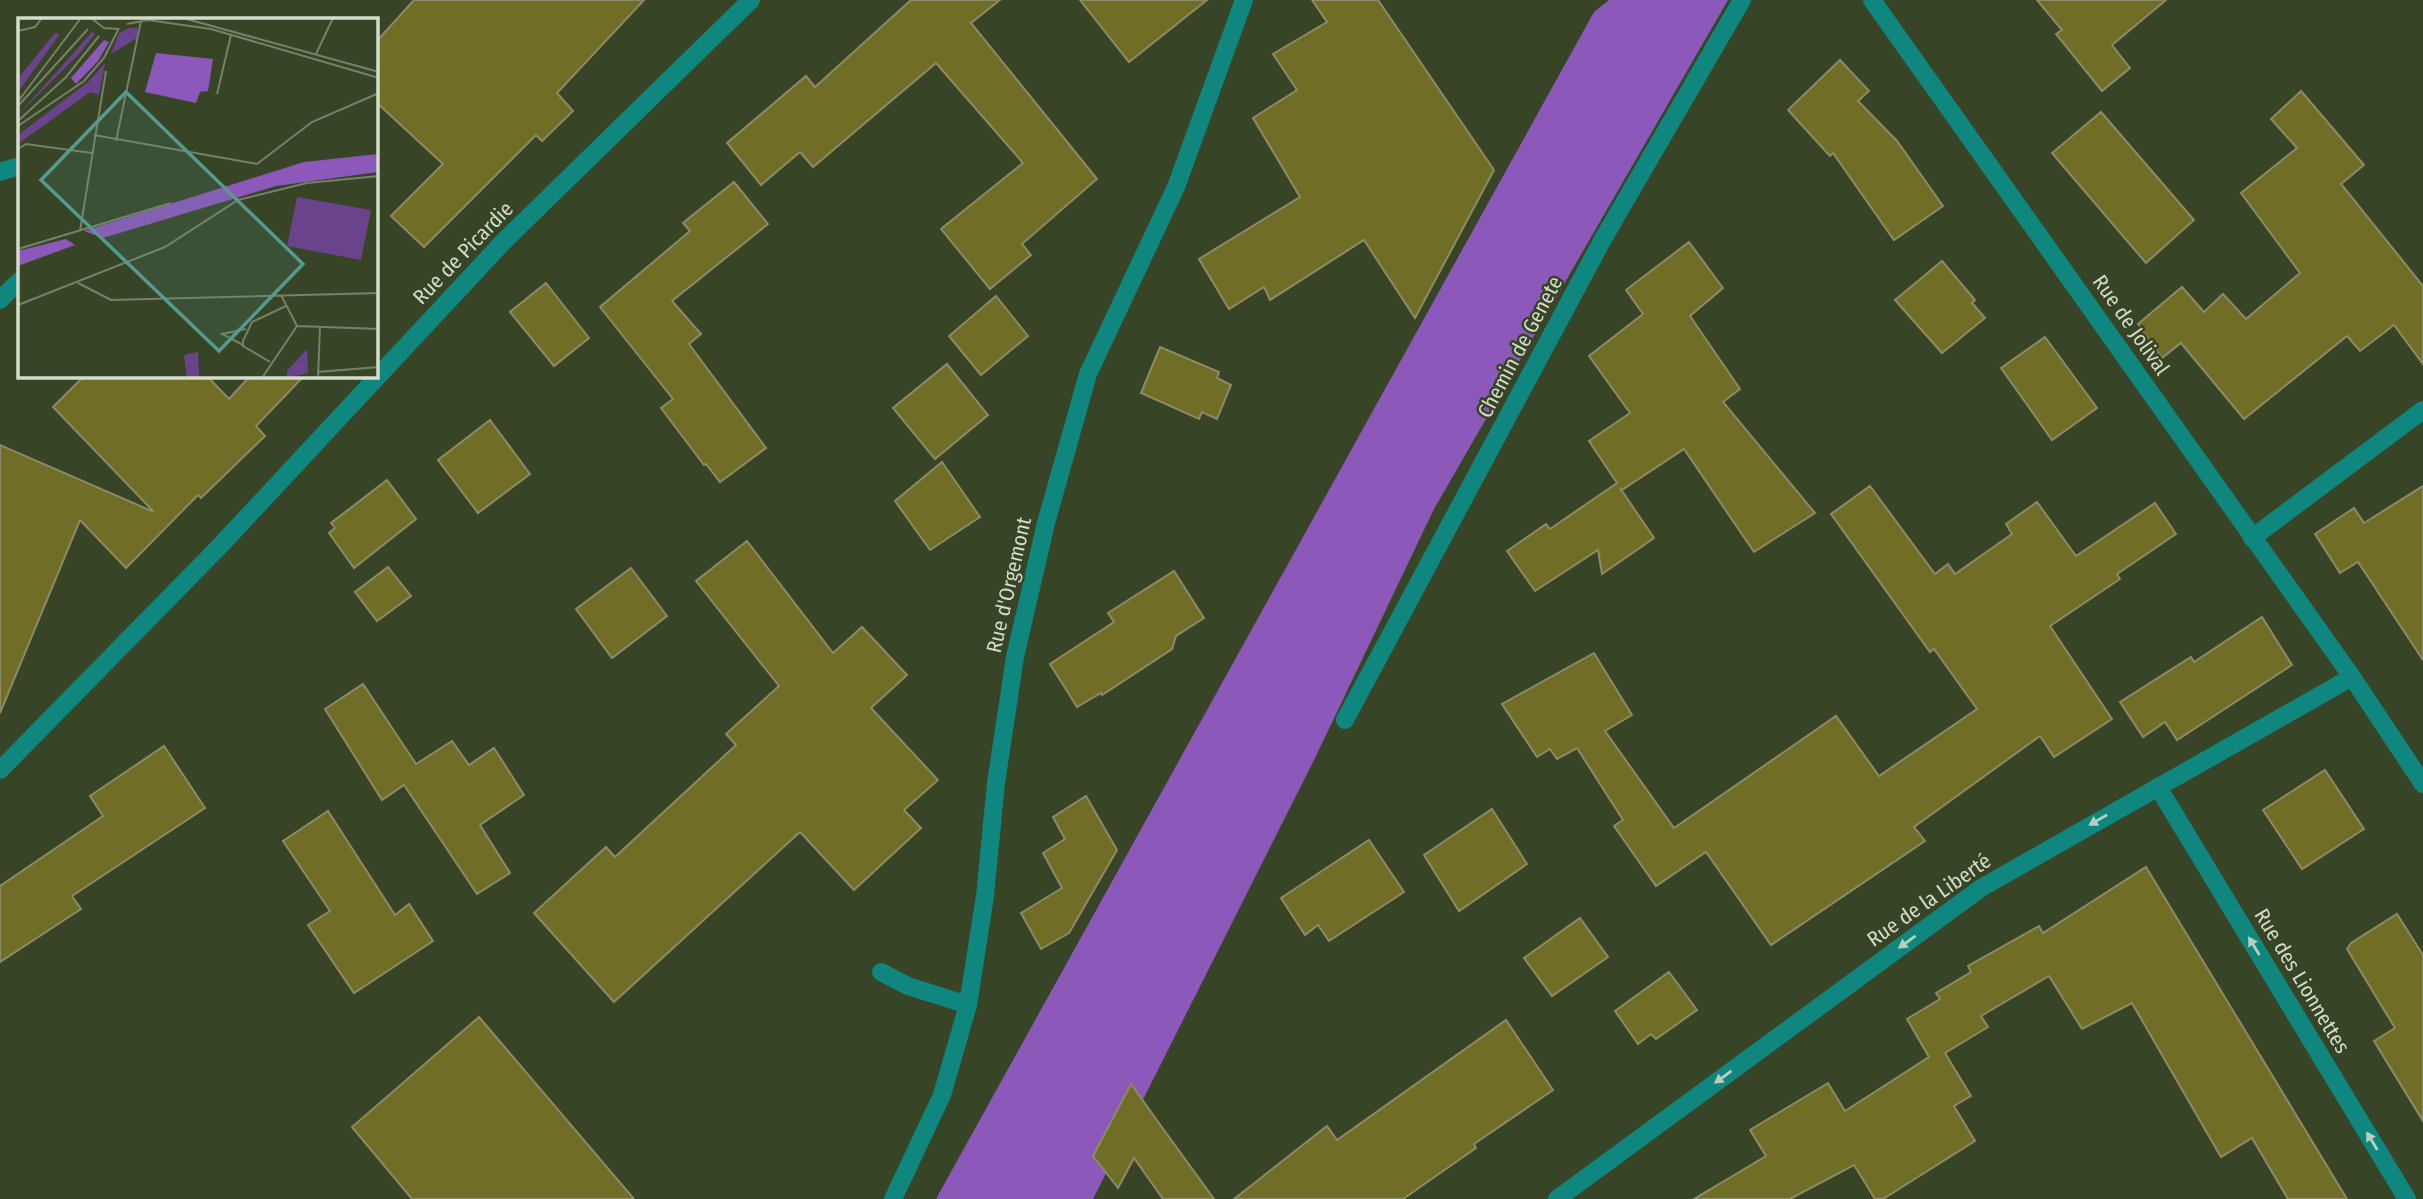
<svg xmlns="http://www.w3.org/2000/svg" width="2423" height="1199" font-family="'Fira Sans Condensed',sans-serif">
<rect width="100%" height="100%" fill="#384426"/>
<polygon fill="#8c58ba" points="1609,0 1728,0 1434,509 1315,758 1093,1199 936,1199 1594,12"/>
<g fill="#706d26" stroke="#8c8b67" stroke-width="2">
<polygon points="414,0 644,0 557,93 573,111 542,141 536,135 424,247 391,216 443,164 376,102 376,42"/>
<polygon points="911,0 1000,0 971,23 1097,179 1022,244 1031,255 990,289 941,229 1023,163 936,63 813,167 800,152 761,185 727,143 806,76 815,87"/>
<polygon points="1080,0 1207,0 1129,62"/>
<polygon points="1312,0 1378,0 1494,170 1415,318 1364,240 1270,300 1264,287 1229,309 1199,259 1300,197 1253,118 1297,90 1273,54 1327,22"/>
<polygon points="2037,0 2166,0 2112,45 2130,68 2102,91 2056,34 2062,30"/>
<polygon points="1840,60 1869,91 1858,101 1897,141 1943,206 1894,240 1833,153 1830,156 1788,110"/>
<polygon points="2301,91 2364,165 2341,184 2423,286 2423,364 2394,325 2360,351 2347,336 2244,419 2181,343 2162,358 2138,324 2182,287 2204,312 2223,294 2246,319 2300,273 2241,193 2297,148 2271,119"/>
<polygon points="2101,112 2194,220 2146,263 2052,153"/>
<polygon points="734,182 768,224 672,301 701,334 689,344 766,448 720,482 706,464 704,465 661,408 673,399 600,307 690,231 683,223"/>
<polygon points="1689,242 1723,288 1690,316 1740,389 1723,402 1815,513 1754,552 1684,449 1622,490 1620,488 1654,538 1602,574 1598,550 1535,591 1507,551 1546,524 1550,529 1617,483 1589,441 1630,413 1589,356 1643,314 1626,290"/>
<polygon points="1942,261 1975,300 1972,303 1985,318 1942,353 1895,300"/>
<polygon points="546,283 589,338 554,366 510,312"/>
<polygon points="996,296 1028,336 981,375 949,336"/>
<polygon points="2045,337 2097,408 2052,440 2001,368"/>
<polygon points="1160,347 1219,372 1217,378 1231,385 1217,419 1202,412 1199,419 1141,393"/>
<polygon points="947,364 988,415 935,459 893,408"/>
<polygon points="84,376 207,376 229,399 250,376 304,376 256,426 265,436 201,498 198,495 126,568 80,520 0,713 0,445 154,512 53,407"/>
<polygon points="490,420 530,474 478,513 438,460"/>
<polygon points="942,462 980,517 930,550 895,501"/>
<polygon points="387,480 416,519 354,568 329,533 335,528 331,523"/>
<polygon points="1870,486 1935,574 1948,564 1955,574 2012,534 2006,524 2037,502 2076,556 2155,503 2176,534 2117,574 2120,579 2050,626 2112,719 2054,757 2040,736 1914,827 1925,841 1771,945 1706,852 1656,886 1614,826 1623,820 1577,748 1557,759 1550,749 1537,757 1502,704 1594,653 1632,715 1605,731 1674,828 1836,716 1879,776 1977,709 1934,649 1930,652 1831,514"/>
<polygon points="2423,486 2423,660 2358,562 2340,573 2315,534 2354,508 2364,523"/>
<polygon points="747,541 833,653 862,627 907,675 871,708 938,780 904,810 921,828 854,890 800,832 614,1002 534,913 606,847 615,857 736,745 726,734 779,686 696,581"/>
<polygon points="388,567 411,596 377,621 355,592"/>
<polygon points="631,568 667,616 612,658 576,609"/>
<polygon points="1174,571 1204,618 1176,636 1172,649 1102,695 1101,693 1077,707 1050,664 1114,622 1108,613"/>
<polygon points="2262,617 2292,665 2177,740 2165,722 2143,737 2120,702 2191,657 2194,662"/>
<polygon points="363,684 416,764 452,741 469,765 494,748 524,795 480,825 510,873 477,894 404,785 382,800 325,709"/>
<polygon points="164,746 205,808 72,896 81,909 0,962 0,886 103,816 90,796"/>
<polygon points="2325,770 2364,829 2302,869 2263,810"/>
<polygon points="1086,796 1117,850 1069,933 1041,949 1021,913 1062,888 1043,853 1065,839 1053,817"/>
<polygon points="1492,809 1527,864 1459,911 1424,855"/>
<polygon points="328,811 395,915 409,904 433,941 354,993 308,925 330,911 283,841"/>
<polygon points="1369,840 1404,892 1329,941 1318,925 1305,935 1281,898"/>
<polygon points="2146,867 2347,1199 2288,1199 2252,1138 2221,1157 2132,1003 2082,1029 2049,976 1981,1016 1988,1027 1945,1053 1971,1096 1954,1106 1975,1141 1883,1199 1875,1199 1854,1165 1790,1199 1694,1199 1766,1156 1750,1130 1828,1083 1845,1111 1929,1057 1907,1019 1940,999 1936,993 1971,972 1968,966 2039,926 2043,933"/>
<polygon points="2397,914 2423,955 2423,1121 2374,1041 2395,1028 2347,949 2351,943"/>
<polygon points="1580,918 1608,957 1552,996 1524,958"/>
<polygon points="1669,972 1697,1010 1656,1039 1651,1034 1638,1044 1615,1011"/>
<polygon points="479,1017 634,1199 412,1199 352,1127"/>
<polygon points="1506,1020 1553,1090 1474,1144 1476,1148 1403,1199 1234,1199 1327,1126 1337,1140"/>
<polygon points="1131,1084 1156,1119 1214,1199 1163,1199 1134,1158 1118,1188 1093,1156"/>
</g>
<g fill="none" stroke-linecap="round" stroke-linejoin="round">
<g stroke="#0f877e" stroke-width="18">
<polyline points="1872,0 2352,677 2423,784"/>
<polyline points="0,172 19,166"/>
<polyline points="0,300 19,281"/>
<polyline points="2252,538 2423,410"/>
<polyline points="1345,720 1603,239 1742,0"/>
<polyline points="0,770 218,548 504,241 751,0"/>
<polyline points="2158,787 2407,1199"/>
<polyline points="881,972 908,986 968,1005"/>
<polyline points="893,1199 942,1095 968,1005 985,896 996,783 1015,657 1046,523 1088,374 1176,187 1244,0"/>
<polyline points="1557,1199 1981,888 2352,677"/>
</g>
</g>
<defs><path id="oneway-solid" d="M-6-.8H1V-3.2L6.5 0L1 3.2V.8H-6Z" transform="scale(1.75)"/></defs>
<g fill="#b6cfbf">
<use href="#oneway-solid" transform="translate(2098 820) rotate(150)"/>
<use href="#oneway-solid" transform="translate(1907 942) rotate(144)"/>
<use href="#oneway-solid" transform="translate(2254 946) rotate(-121)"/>
<use href="#oneway-solid" transform="translate(1723 1077) rotate(144)"/>
<use href="#oneway-solid" transform="translate(2372 1141) rotate(-121)"/>
</g>
<g text-anchor="middle" stroke-width="5" stroke-linejoin="round" paint-order="stroke">
<g font-size="21" fill="#d4dcca" stroke="#384426">
<text transform="translate(463 253) rotate(-46)" y="7">Rue de Picardie</text>
<text transform="translate(2131 325) rotate(55)" y="7">Rue de Jolival</text>
<text transform="translate(1520 347) rotate(-62)" y="7">Chemin de Genete</text>
<text transform="translate(1009 585) rotate(-77)" y="7">Rue d'Orgemont</text>
<text transform="translate(1929 900) rotate(-35)" y="7">Rue de la Liberté</text>
<text transform="translate(2302 981) rotate(59)" y="7">Rue des Lionnettes</text>
</g>
</g>
<g transform="translate(18 18)">
<rect width="360" height="360" fill="#384426"/>
<path d="M111 10H120L119 20 93 36 101 15ZM74 14 77 16 61 36 0 97ZM37 15 42 16 0 74V60ZM87 45 81 77 72 74 0 126V117L70 64ZM279 179 353 192 343 242 269 228ZM289 331 290 355 269 360V353ZM180 334 181 359 169 360 166 337Z" fill="#69438c"/>
<path d="M86 22 91 24 80 43 58 66 53 60ZM138 35 195 41 190 73 182 74 178 85 127 74ZM360 136V154L258 168 85 220 66 213 286 144ZM48 221 57 227 0 248V233Z" fill="#8c58ba"/>
<path fill="none" stroke="#768168" stroke-width="2" d="M73 0 86 10 100 11M165 0 361 54M109 6 130 2 193 11 361 60M0 13 17 9 24 0M298 36 315 0M199 76 213 17M1 82 63 0M0 88 70 11M0 103 48 59 81 18M0 108 66 63 86 40 101 10M76 117 239 146 294 104 361 75M98 123 123 3M0 131 8 126 74 135M62 213 88 53M0 231 153 185M60 265 93 282 361 275M263 277 279 308M0 287 147 229 220 182 289 165 361 158M225 327 204 316 228 311M252 344 225 328V323L234 304 268 288M299 354 361 349M244 360 279 308 361 311M300 360 302 308"/>
<path fill="#549a8e" fill-opacity="0.15" stroke="#549a8e" stroke-width="3.5" d="M108 74 285 246 201 333 23 162Z"/>
<rect width="360" height="360" fill="none" stroke="#d4dcca" stroke-width="3.5"/>
</g>
</svg>
